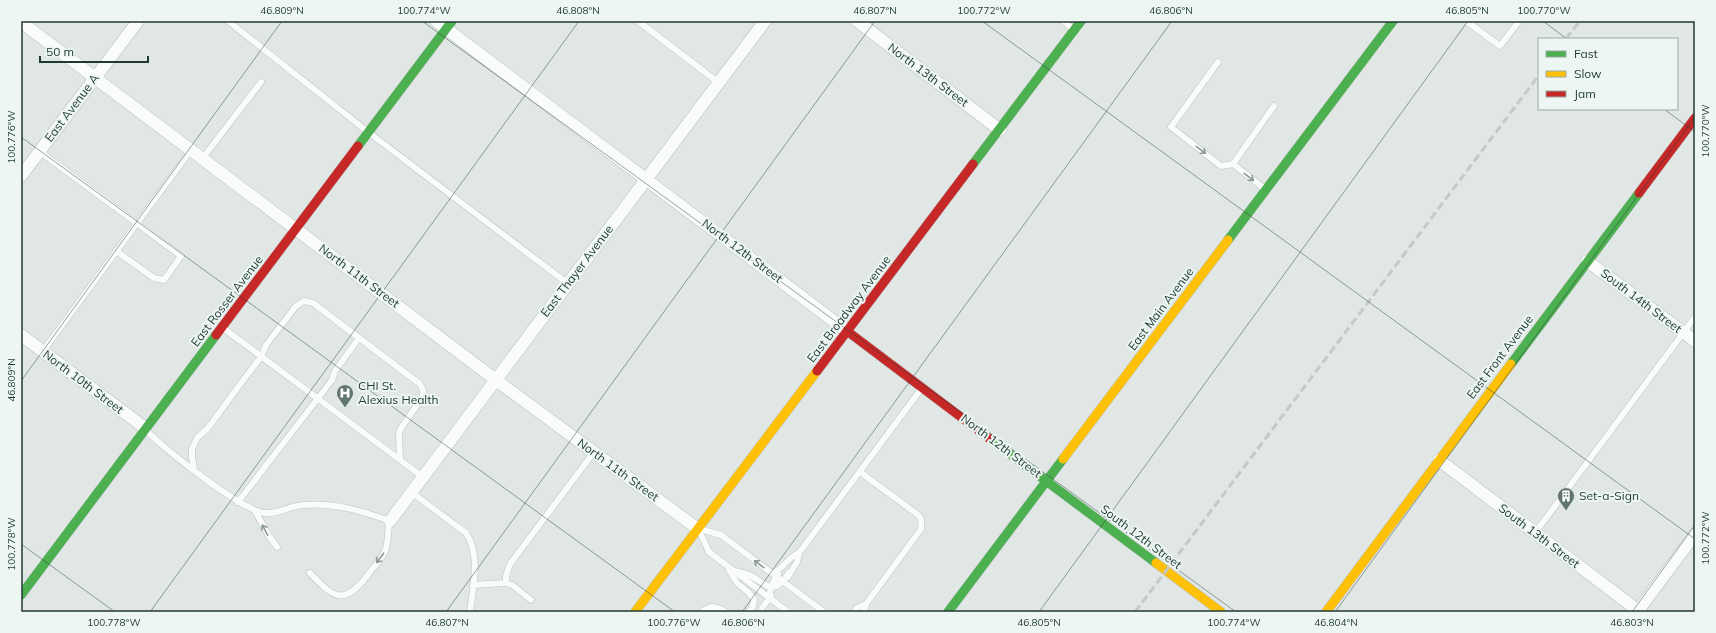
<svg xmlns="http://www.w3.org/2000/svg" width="1716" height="633" font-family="Mulish,sans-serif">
<rect width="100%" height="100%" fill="#e0e7e4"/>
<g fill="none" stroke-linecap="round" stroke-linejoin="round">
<g stroke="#bdc3c1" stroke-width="7">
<g id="lane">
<polyline points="228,21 368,132 567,283"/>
<polyline points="638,21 719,83"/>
<polyline points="1063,21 1074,30"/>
<polyline points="1466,21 1500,46 1519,21"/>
<polyline points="1218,62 1171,127 1221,166 1233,164 1274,106"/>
<polyline points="39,151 181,256 164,280 154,278 116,251"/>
<polyline points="202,159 261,82"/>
<polyline points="1233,164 1265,189"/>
<polyline points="223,328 423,477"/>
<polyline points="43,351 191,150"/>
<path d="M146 430C161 447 244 512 265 513 278 514 290 506 303 505 333 502 362 511 390 521 387 530 389 542 385 551 381 560 373 568 367 576 343 607 333 597 310 573"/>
<path d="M194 470 192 456V449L197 438 208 428 241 383 261 357 266 345 296 306 304 301 313 303 420 384C423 389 424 392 422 398L401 428 399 434 400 460"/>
<path d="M860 472 917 514C922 518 922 522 921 529L866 604 864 612"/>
<path d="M411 492 466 533C481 555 473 587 470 612"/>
<polyline points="238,502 332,380 335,371 359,338"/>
<polyline points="255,511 269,536 277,547"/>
<polyline points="700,529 721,535 824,612"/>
<polyline points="699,530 709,552 788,612"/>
<polyline points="1535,533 1695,317"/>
<polyline points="729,570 737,583 748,592 754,599 753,606 749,612"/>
<path d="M736 571C741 573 747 573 751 576 771 587 772 596 789 573"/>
<path d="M772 573C784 570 787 557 799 553L922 388"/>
<polyline points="788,577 797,562 799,553"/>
<polyline points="506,583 506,576 510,564 594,452"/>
<polyline points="473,585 506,583 512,585 531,600"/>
<polyline points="769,598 771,587 778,574"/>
<polyline points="762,608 771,596"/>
<path d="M702 612C710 605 717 606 726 612"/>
<polyline points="854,612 857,608 866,604"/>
</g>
</g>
<g stroke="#bdc3c1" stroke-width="13">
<g id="street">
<polyline points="436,21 847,331"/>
<polyline points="857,21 1000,130"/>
<polyline points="21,22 496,380 698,529"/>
<polyline points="21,176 138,21"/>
<polyline points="1587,261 1695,341"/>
<polyline points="21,335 145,428"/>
<polyline points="1439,460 1640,612"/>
<polyline points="390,521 765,21"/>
<polyline points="1637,612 1695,534"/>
</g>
</g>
<g stroke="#bcc5c2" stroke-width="10">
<g id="fast">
<polyline points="358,146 452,21"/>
<polyline points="973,164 1081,21"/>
<polyline points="1228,240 1393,21"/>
<polyline points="1511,364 1639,193"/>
<polyline points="990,439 1156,563"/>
<polyline points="21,595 216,335"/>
<polyline points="948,612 1063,459"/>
</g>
</g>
<g stroke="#bcc5c2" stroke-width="10">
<g id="slow">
<polyline points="1063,459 1228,240"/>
<polyline points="1156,563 1221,612"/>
<polyline points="635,612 817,371"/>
<polyline points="1326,612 1511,364"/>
</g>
</g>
<g stroke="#bcc5c2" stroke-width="10">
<g id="jam">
<polyline points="1639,193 1695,118"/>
<polyline points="847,331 990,439"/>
<polyline points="216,335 358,146"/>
<polyline points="817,371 973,164"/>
</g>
</g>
<use href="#lane" stroke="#fafbfb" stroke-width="6"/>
<use href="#street" stroke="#fafbfb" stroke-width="12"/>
<use href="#fast" stroke="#4caf50" stroke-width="9"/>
<use href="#slow" stroke="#ffc107" stroke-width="9"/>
<use href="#jam" stroke="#c62828" stroke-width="9"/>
<g stroke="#c5c9c8" stroke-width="3" stroke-dasharray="8 4" stroke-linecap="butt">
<polyline points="1566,39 1580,21"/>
<polyline points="1135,612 1539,75"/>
</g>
</g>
<defs><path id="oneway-shaft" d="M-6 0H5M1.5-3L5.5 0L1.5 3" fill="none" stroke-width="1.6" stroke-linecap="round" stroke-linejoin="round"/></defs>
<g stroke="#8c9a98">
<use href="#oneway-shaft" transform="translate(1201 150) rotate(37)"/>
<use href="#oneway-shaft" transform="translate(1249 177) rotate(38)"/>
<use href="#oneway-shaft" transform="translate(265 530) rotate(-118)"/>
<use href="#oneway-shaft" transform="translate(380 558) rotate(127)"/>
<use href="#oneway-shaft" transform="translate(759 564) rotate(-143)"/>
</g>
<path fill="none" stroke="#1f3934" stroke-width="1" stroke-opacity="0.45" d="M422 21 1236 612M982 21 1695 539M1543 21 1567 39M1664 109 1695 132M21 137 675 612M21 381 282 21M21 544 115 612M150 612 579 21M446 612 875 21M742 612 1172 21M1039 612 1468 21M1335 612 1695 117M1632 612 1695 525"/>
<defs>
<g id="hospital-pin" transform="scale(0.9)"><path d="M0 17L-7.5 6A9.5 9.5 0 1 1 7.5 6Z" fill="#637672" stroke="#edf6f3"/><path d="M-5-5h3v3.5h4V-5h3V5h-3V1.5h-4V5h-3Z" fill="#fff"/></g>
<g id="building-pin" transform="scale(0.9)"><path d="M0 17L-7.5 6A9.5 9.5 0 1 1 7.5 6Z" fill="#637672" stroke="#edf6f3"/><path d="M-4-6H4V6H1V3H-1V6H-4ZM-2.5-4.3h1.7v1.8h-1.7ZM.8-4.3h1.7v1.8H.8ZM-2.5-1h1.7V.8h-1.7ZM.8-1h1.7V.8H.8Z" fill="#fff"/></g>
</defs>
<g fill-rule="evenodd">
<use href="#hospital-pin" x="345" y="393"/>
<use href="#building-pin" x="1566" y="496"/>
</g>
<g text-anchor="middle" stroke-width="4" stroke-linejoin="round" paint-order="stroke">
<g font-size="12" fill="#1f3934" stroke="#edf6f3">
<text transform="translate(928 75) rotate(37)" y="4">North 13th Street</text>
<text transform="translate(72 108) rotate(-53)" y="4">East Avenue A</text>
<text transform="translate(742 251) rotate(37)" y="4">North 12th Street</text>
<text transform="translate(577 271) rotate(-53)" y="4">East Thayer Avenue</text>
<text transform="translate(359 276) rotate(37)" y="4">North 11th Street</text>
<text transform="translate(227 301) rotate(-53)" y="4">East Rosser Avenue</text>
<text transform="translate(1641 301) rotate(37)" y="4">South 14th Street</text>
<text transform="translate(849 309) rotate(-53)" y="4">East Broadway Avenue</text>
<text transform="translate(1161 309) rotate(-53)" y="4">East Main Avenue</text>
<text transform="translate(1500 357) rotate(-53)" y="4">East Front Avenue</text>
<text transform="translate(83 382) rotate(37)" y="4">North 10th Street</text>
<text transform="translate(1001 446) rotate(37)" y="4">North 12th Street</text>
<text transform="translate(618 470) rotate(36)" y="4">North 11th Street</text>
<text transform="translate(1539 536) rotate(37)" y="4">South 13th Street</text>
<text transform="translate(1141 537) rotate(37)" y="4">South 12th Street</text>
</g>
<g font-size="12" fill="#1f3934" stroke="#edf6f3" text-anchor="start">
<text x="358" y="390">CHI St.<tspan x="358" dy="14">Alexius Health</tspan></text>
<text x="1579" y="500">Set-a-Sign</text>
</g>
</g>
<rect width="1716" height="633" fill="none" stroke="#edf6f3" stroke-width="44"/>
<rect x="1538" y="38" width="140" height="72" fill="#edf6f3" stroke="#9baaa7"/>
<rect x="1546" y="51" width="20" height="6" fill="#4caf50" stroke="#9baaa7"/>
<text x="1574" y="58" font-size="12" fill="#1f3934">Fast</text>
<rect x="1546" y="71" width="20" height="6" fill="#ffc107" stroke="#9baaa7"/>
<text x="1574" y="78" font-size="12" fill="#1f3934">Slow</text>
<rect x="1546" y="91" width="20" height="6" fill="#c62828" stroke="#9baaa7"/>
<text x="1574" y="98" font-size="12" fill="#1f3934">Jam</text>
<path d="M40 56v6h108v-6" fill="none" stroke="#1f3934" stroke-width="2"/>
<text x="46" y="56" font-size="12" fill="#1f3934" stroke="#edf6f3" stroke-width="3" paint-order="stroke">50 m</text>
<rect x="22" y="22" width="1672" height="589" fill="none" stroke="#1f3934" stroke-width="1.5"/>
<g font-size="10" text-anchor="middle" fill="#1f3934">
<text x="282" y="14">46.809°N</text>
<text x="424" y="14">100.774°W</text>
<text x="578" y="14">46.808°N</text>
<text x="875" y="14">46.807°N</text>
<text x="984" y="14">100.772°W</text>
<text x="1171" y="14">46.806°N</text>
<text x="1467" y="14">46.805°N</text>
<text x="1544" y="14">100.770°W</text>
<text transform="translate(1705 131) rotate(-90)" y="4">100.770°W</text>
<text transform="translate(11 137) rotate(-90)" y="4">100.776°W</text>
<text transform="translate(11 380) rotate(-90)" y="4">46.809°N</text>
<text transform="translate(1705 538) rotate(-90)" y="4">100.772°W</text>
<text transform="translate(11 544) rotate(-90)" y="4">100.778°W</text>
<text x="114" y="626">100.778°W</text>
<text x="447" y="626">46.807°N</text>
<text x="674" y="626">100.776°W</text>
<text x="743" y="626">46.806°N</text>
<text x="1039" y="626">46.805°N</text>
<text x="1234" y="626">100.774°W</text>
<text x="1336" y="626">46.804°N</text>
<text x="1632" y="626">46.803°N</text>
</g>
</svg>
